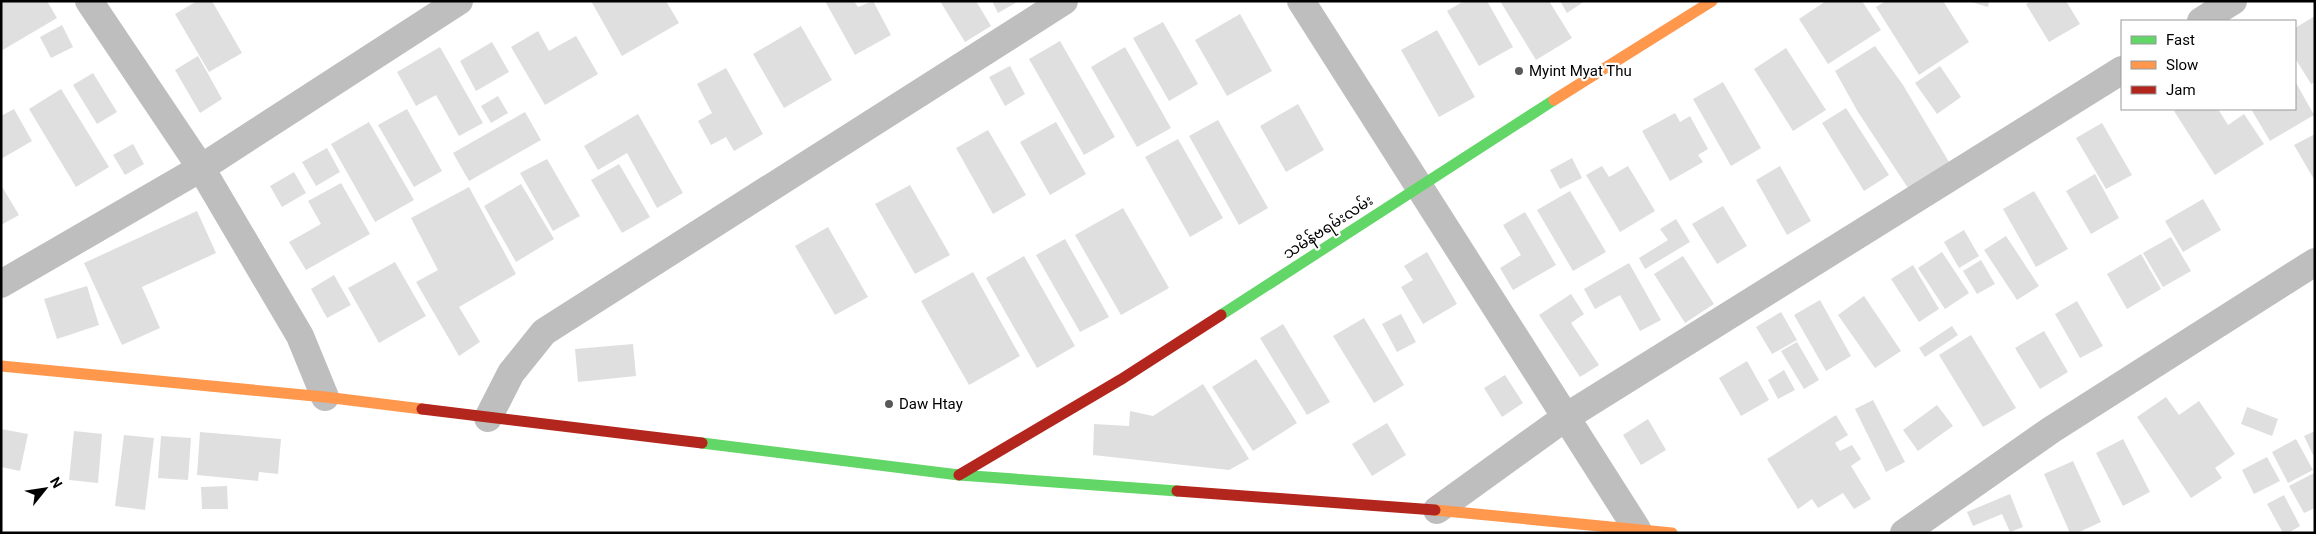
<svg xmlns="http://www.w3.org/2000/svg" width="2316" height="534" font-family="Roboto,'Noto Sans Myanmar',sans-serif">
<rect width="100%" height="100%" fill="#fff"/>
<g fill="#dfdfdf">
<polygon points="1,1 47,1 57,18 1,51"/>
<polygon points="197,1 212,1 242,53 209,72 175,14"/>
<polygon points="591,1 666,1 679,23 622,56"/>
<polygon points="825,1 854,1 858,7 873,1 891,35 855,55"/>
<polygon points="940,1 976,1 991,26 965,42"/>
<polygon points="992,1 1019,1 998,13"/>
<polygon points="1464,1 1487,1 1513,47 1479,66 1447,11"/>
<polygon points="1500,1 1549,1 1572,38 1536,60"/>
<polygon points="1560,1 1585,1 1567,13"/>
<polygon points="1826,1 1862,1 1881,30 1828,64 1799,19"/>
<polygon points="1886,1 1943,1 1969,42 1919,75 1876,7"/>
<polygon points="1968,1 1989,1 1988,7"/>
<polygon points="2031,1 2066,1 2080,24 2049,42 2026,4"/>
<polygon points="1240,14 1272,71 1227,96 1195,40"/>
<polygon points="2315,16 2315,82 2311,84 2295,58 2295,28"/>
<polygon points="1163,22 1198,84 1169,101 1133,38"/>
<polygon points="62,25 73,47 51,58 40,37"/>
<polygon points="801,26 832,80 784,108 753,54"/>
<polygon points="1437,30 1475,97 1439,117 1401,50"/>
<polygon points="538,31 549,51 576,36 598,74 545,105 511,47"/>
<polygon points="1060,41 1115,137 1084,155 1029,59"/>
<polygon points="492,42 509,72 476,91 460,61"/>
<polygon points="1875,46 1903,85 1949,162 1908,188 1858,112 1835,71"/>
<polygon points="440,47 483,123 459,136 436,95 416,106 397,72"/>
<polygon points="1125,47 1171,128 1137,147 1091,67"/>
<polygon points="1786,48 1826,110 1793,131 1754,69"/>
<polygon points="198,56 222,99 200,113 175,70"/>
<polygon points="1010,66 1025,94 1005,106 989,77"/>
<polygon points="1940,66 1961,97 1937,114 1915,83"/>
<polygon points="726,68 763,134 734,151 726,137 711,145 698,121 712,113 697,84"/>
<polygon points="93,73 117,112 97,124 73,85"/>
<polygon points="2295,81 2314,115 2270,141 2251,109 2295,109"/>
<polygon points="1723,82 1761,148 1731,166 1693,99"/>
<polygon points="61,89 109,167 76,187 29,109"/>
<polygon points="498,96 508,113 491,123 481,106"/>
<polygon points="1298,104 1324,150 1286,172 1260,126"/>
<polygon points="1846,108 1889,175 1864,191 1822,123"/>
<polygon points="14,109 32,141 1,159 1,116"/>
<polygon points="407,109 442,171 414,187 378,125"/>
<polygon points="2179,109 2218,109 2228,125 2244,114 2264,144 2215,175 2174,111"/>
<polygon points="525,112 541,140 469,181 453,153"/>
<polygon points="1675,113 1680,122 1690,116 1708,149 1698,155 1703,162 1670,181 1642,131"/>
<polygon points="638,114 683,193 657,208 627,153 598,170 584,146"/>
<polygon points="1218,120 1268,208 1239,225 1189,136"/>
<polygon points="369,122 414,200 375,222 331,144"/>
<polygon points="1056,122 1086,174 1050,195 1020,142"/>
<polygon points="2102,123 2132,175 2106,189 2076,138"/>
<polygon points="988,130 1026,195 993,214 956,148"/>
<polygon points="2315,134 2315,181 2294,145"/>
<polygon points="1178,139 1223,218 1190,237 1145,157"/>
<polygon points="133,144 144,164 125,175 113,155"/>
<polygon points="327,148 340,172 316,186 302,162"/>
<polygon points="1572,158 1582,178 1560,189 1550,170"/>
<polygon points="547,159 580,216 553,231 520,173"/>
<polygon points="619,164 650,217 622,233 591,180"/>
<polygon points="1602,166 1609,177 1628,166 1655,211 1620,232 1586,175"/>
<polygon points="1780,166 1811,221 1787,235 1756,180"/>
<polygon points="294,172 306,193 282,207 270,186"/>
<polygon points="2095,174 2119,218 2091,234 2066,191"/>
<polygon points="341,183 370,234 306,270 289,242 321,224 308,201"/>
<polygon points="521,184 554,239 516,262 484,206"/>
<polygon points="1,185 19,215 1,225"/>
<polygon points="910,185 950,255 915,274 875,204"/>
<polygon points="469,187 516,274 459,307 480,342 459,356 416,282 438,270 411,218"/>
<polygon points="1570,191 1606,252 1573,271 1537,210"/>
<polygon points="2034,191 2068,249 2036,267 2003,209"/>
<polygon points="2203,199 2221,230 2183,252 2165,221"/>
<polygon points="1723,206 1747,246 1717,264 1692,224"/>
<polygon points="1123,208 1169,288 1121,315 1075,235"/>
<polygon points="197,211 216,253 142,287 160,328 122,345 84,263"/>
<polygon points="1525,212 1556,265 1513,290 1500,268 1521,255 1503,225"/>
<polygon points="1676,219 1690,242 1645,269 1639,258 1668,240 1660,229"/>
<polygon points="828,227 868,297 835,315 795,246"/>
<polygon points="1964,230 1979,256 1959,268 1944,242"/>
<polygon points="2006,236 2039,286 2017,300 1984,250"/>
<polygon points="2171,237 2191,271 2163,287 2143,253"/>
<polygon points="1065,239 1109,317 1080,332 1036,255"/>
<polygon points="1427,252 1457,304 1423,324 1401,287 1413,280 1404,266"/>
<polygon points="1942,252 1969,293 1945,309 1918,268"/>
<polygon points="2141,254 2161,289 2127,309 2107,274"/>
<polygon points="1024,256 1075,346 1037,368 986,278"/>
<polygon points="1683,256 1714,304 1685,323 1654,274"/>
<polygon points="1981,260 1995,284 1977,294 1963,271"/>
<polygon points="395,262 426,316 379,343 348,288"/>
<polygon points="1629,263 1661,320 1640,331 1620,295 1595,309 1584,289"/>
<polygon points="1913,265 1939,309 1919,322 1891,279"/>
<polygon points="973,272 1020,356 969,385 921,301"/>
<polygon points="334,275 351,305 327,318 311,289"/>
<polygon points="87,286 99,325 57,339 44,299"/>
<polygon points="1571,294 1584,314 1571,323 1599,365 1580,377 1539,315"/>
<polygon points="1864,296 1901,351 1875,368 1838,315"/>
<polygon points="1820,300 1851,356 1826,371 1794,315"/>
<polygon points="2077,301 2103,346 2080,358 2055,314"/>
<polygon points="1781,312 1797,340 1772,354 1756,327"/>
<polygon points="1401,314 1416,342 1397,352 1382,324"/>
<polygon points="1364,318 1404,385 1374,403 1333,336"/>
<polygon points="1283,324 1330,402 1307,415 1260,338"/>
<polygon points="1952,326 1958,335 1925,357 1919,348"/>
<polygon points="2044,331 2068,372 2040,389 2015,348"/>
<polygon points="1971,335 2016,408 1983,427 1939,355"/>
<polygon points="1797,342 1819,380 1804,389 1781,351"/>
<polygon points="633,344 636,376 578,382 575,349"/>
<polygon points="1256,359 1297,423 1253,451 1212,387"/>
<polygon points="1747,361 1769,400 1741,416 1719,378"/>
<polygon points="1784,370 1795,390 1778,399 1768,380"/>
<polygon points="1505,375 1523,403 1502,417 1484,388"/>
<polygon points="1203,384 1249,459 1229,470 1093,455 1094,424 1129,426 1130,411 1153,416"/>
<polygon points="2166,397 2179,415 2199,401 2235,454 2215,468 2222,478 2191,498 2137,417"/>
<polygon points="1873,400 1905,462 1886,472 1855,409"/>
<polygon points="1937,405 1953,426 1918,451 1903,430"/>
<polygon points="2247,407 2278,419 2272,436 2241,424"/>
<polygon points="1836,415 1848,435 1835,443 1840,451 1852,445 1861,459 1851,466 1871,499 1854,509 1843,493 1818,508 1812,499 1798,509 1767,459"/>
<polygon points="1648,419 1666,450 1641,465 1623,435"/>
<polygon points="1387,423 1406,455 1372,476 1352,444"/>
<polygon points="1,429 28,434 20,471 1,467"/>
<polygon points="74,431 102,434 98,483 69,480"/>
<polygon points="2315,431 2315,454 2313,455 2304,436"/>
<polygon points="200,432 281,439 278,474 259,472 258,481 197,475"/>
<polygon points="124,435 154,438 145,510 115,506"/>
<polygon points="161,436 191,438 188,480 158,478"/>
<polygon points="2123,439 2150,492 2123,506 2096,453"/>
<polygon points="2296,439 2313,470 2288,483 2272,452"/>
<polygon points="2267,457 2280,481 2254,494 2242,470"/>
<polygon points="2073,461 2101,522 2077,533 2070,533 2044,474"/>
<polygon points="2314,473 2315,508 2304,513 2289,486"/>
<polygon points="227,486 228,509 202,509 201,487"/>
<polygon points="2010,494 2023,527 2010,532 2002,514 1973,526 1967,512"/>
<polygon points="2284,495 2300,526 2288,533 2283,533 2267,504"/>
</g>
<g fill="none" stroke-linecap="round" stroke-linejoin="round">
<g stroke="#bebebe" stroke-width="28">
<polyline points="89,1 201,168 300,336 325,397"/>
<polyline points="1301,1 1637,529"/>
<polyline points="2201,21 2233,1"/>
<polyline points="1,284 201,168 459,1"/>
<polyline points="488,418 511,373 544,332 1064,1"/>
<polyline points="1437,510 1566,417 2122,70"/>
<polyline points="1904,533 2051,430 2315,262"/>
</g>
<g stroke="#63d668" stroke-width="11">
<polyline points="1221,315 1554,100"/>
<polyline points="702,443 959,475 1177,491"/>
</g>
<g stroke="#ff974d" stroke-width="11">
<polyline points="1554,100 1712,1"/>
<polyline points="1,366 325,397 422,409"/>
<polyline points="1435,510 1672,533"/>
</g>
<g stroke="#b3261e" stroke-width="11">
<polyline points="422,409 702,443"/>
<polyline points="959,475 1120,380 1221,315"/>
<polyline points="1177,491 1435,510"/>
</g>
</g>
<g fill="#595959" stroke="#fff" stroke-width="2">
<circle cx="1519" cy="71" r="5"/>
<circle cx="889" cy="404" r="5"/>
</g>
<g text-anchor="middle" stroke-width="4.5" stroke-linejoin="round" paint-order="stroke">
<g font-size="15" fill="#000" stroke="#fff" text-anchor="start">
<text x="1529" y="76">Myint Myat Thu</text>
<text x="899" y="409">Daw Htay</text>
</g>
<g font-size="15" fill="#000" stroke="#fff">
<text transform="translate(1328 227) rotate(-33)" y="5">သမိန်ဗရမ်းလမ်း</text>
</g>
</g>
<rect width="2316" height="534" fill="none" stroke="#000000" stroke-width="5"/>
<rect x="2121" y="20" width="175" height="90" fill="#ffffff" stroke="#999999"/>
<rect x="2131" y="36" width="25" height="8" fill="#63d668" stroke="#999999"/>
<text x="2166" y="45" font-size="15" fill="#000000">Fast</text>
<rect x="2131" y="61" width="25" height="8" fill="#ff974d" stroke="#999999"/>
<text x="2166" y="70" font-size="15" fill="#000000">Slow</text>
<rect x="2131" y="86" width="25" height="8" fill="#b3261e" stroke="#999999"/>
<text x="2166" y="95" font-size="15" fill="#000000">Jam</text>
<g transform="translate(45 489) rotate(60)" stroke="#ffffff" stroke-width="4" paint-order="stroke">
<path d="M0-4L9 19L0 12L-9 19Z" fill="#000000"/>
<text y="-8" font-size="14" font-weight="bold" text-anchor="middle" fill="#000000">N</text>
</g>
</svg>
